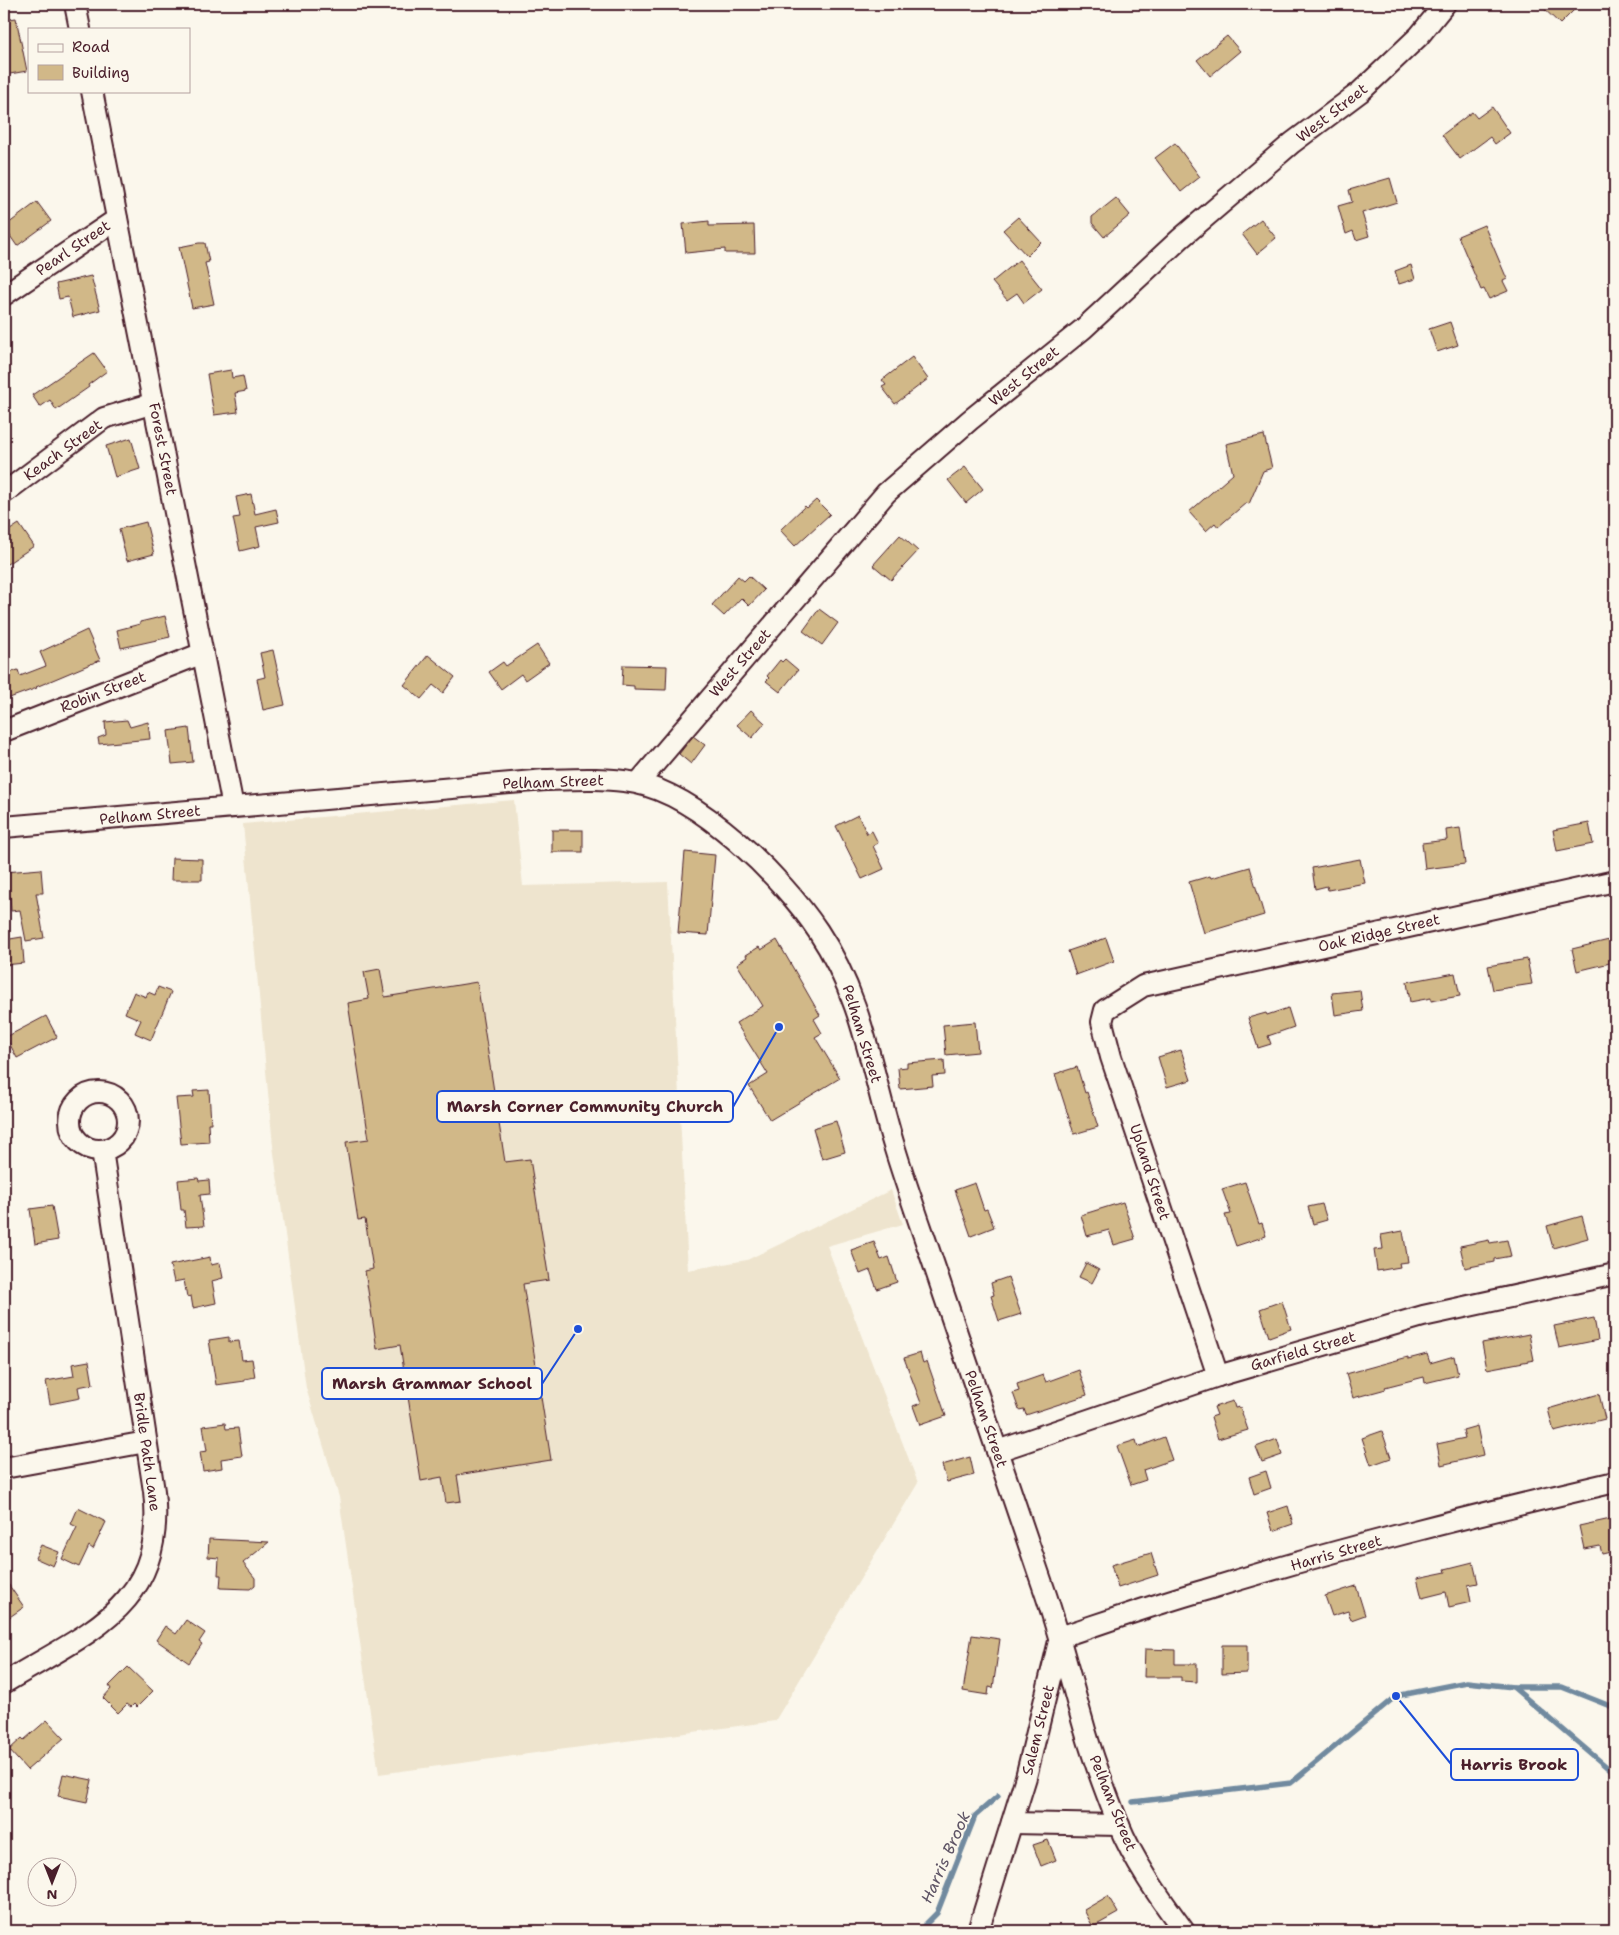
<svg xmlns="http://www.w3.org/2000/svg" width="1619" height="1935" font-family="'Shantell Sans',sans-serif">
<rect width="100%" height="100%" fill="#fbf7ec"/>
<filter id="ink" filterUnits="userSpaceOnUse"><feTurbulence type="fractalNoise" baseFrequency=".02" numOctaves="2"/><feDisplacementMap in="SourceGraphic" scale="10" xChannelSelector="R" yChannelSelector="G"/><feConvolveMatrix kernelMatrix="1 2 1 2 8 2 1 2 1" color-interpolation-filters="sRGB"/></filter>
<g filter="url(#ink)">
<polygon fill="#eee4ce" points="514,800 523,886 668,882 688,1270 747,1260 891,1190 903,1224 827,1246 918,1483 775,1721 379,1774 339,1497 306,1388 273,1146 243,824"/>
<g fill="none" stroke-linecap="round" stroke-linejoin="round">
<g stroke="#718a9f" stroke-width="5.5">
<polyline points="1514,1687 1562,1687 1615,1708"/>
<polyline points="1133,1802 1291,1783 1396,1696 1467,1682 1513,1687 1615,1774"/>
<polyline points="919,1931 937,1913 975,1816 998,1796"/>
</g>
</g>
<g fill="#d1b888" stroke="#4a1f2b">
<polygon points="1539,4 1580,4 1560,24"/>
<polygon points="16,18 27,71 4,75 4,20"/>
<polygon points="1227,36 1240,51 1210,76 1197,60"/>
<polygon points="1492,107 1510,133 1495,144 1490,137 1460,159 1442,135 1472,112 1477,118"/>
<polygon points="1175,143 1200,177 1181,192 1155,158"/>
<polygon points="1390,178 1397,202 1362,213 1369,236 1356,240 1353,231 1346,234 1338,206 1352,202 1349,190"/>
<polygon points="1116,198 1130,215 1104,237 1092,223 1092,217"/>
<polygon points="37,202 51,221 17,246 4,227"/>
<polygon points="1018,217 1041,242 1027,256 1003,230"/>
<polygon points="1261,219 1276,238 1257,254 1242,234"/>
<polygon points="709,221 709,226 754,225 755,253 725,253 725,249 686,253 683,224"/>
<polygon points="1484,225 1507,279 1503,281 1508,291 1489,299 1484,289 1481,290 1458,236"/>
<polygon points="199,243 205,243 209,262 205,263 214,304 192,308 179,247"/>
<polygon points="1019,260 1042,289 1024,303 1017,293 1007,300 992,282"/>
<polygon points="1411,265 1415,279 1399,284 1395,271"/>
<polygon points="91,276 100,310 73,317 68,297 59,299 56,284"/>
<polygon points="1450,322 1458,345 1437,352 1429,329"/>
<polygon points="94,353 107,371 88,385 89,387 56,410 50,400 40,407 32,395"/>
<polygon points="912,357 928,379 895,404 882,387 886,385 882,380"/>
<polygon points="231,370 232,378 243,376 246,391 235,393 238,412 214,415 207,374"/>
<polygon points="1264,435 1272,468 1263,471 1249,504 1246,503 1218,527 1215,523 1206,531 1189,512 1233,474 1226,444"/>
<polygon points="131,438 140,469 115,477 106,446"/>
<polygon points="965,467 983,489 966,503 948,480"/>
<polygon points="251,494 255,514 276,509 279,522 256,527 260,546 240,551 233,518 240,517 236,497"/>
<polygon points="816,500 830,514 795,546 780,530 805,506 807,508"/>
<polygon points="146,522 154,554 127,561 119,529"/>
<polygon points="19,524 34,546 4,566 4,534"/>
<polygon points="900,535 918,551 891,580 873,565"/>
<polygon points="738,576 744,581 749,576 764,590 749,606 741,598 724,616 712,605"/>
<polygon points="819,609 838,623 822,645 803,631"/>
<polygon points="165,616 170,637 121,648 117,630 140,624 140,622"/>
<polygon points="87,630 100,660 36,687 37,688 4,700 4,675 18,670 20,676 46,666 40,652"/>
<polygon points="537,645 549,663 525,680 521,674 501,689 489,672 503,662 506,666"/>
<polygon points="273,650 285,705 263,710 257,679 265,677 260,653"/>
<polygon points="428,655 455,677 443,693 433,685 421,699 404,685"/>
<polygon points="785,659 798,670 780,692 766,681 769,678 767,676 780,660 782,662"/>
<polygon points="623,665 667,666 666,690 634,689 634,686 622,685"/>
<polygon points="751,710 765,723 752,738 737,725"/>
<polygon points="127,720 130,727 148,722 150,739 99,744 98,738 106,735 105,722"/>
<polygon points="189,728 193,762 172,764 168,731"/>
<polygon points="693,736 705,745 691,764 679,754"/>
<polygon points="858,815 867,834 872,831 878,843 873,846 884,869 862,879 836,826"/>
<polygon points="1589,823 1593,844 1557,851 1553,830"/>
<polygon points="1460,828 1465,864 1425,869 1422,843 1447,840 1446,830"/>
<rect x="552" y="830" width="31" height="22"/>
<polygon points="685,852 715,855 708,935 678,933"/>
<polygon points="172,858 202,859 202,880 171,880"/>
<polygon points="1360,859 1365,883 1328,890 1327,886 1315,889 1312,868"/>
<polygon points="1250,867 1264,915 1204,933 1189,882 1210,876 1211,878"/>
<polygon points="41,869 43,893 36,893 44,938 26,941 20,910 11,911 10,896 7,896 5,872"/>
<polygon points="22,937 24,963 5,965 4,940"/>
<polygon points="1106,938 1114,961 1076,975 1068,951"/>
<polygon points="777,940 820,1015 814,1019 822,1033 815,1037 840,1078 770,1120 749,1086 768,1074 736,1023 763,1006 737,964 747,957 746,955 759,947 761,950"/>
<polygon points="1609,940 1614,962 1577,971 1572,949"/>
<polygon points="1527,959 1532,984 1493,990 1488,966"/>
<polygon points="380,969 385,997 477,982 505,1162 530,1159 549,1280 523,1284 551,1460 457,1475 461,1501 446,1503 442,1477 421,1481 400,1345 377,1349 365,1271 373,1269 365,1219 358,1220 346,1142 369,1139 348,1003 369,999 364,972"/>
<polygon points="1455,973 1460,996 1431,1001 1431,998 1410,1002 1407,982"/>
<polygon points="158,987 171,992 151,1040 135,1033 141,1020 125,1013 134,992 146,997 148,992 155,995"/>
<polygon points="1360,990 1363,1011 1335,1015 1332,993"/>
<polygon points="1288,1008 1294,1027 1268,1036 1271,1044 1258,1048 1248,1018 1266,1013 1267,1015"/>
<polygon points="46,1016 57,1037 17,1058 6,1037"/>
<polygon points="975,1022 978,1052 946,1055 943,1025"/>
<polygon points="1181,1050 1191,1080 1167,1087 1158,1057"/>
<polygon points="944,1060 945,1075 932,1076 933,1086 900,1089 898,1068 907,1067 907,1063"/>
<polygon points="1077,1067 1085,1093 1087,1092 1098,1127 1074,1134 1055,1074"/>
<polygon points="209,1090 211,1123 208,1123 209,1142 181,1144 176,1098 194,1097 193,1091"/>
<polygon points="836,1121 845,1152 822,1159 813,1128"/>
<polygon points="198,1178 199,1181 209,1180 210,1194 200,1195 204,1226 186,1227 184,1210 181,1210 178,1180"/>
<polygon points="1245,1182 1259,1224 1262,1223 1266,1236 1236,1246 1225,1215 1231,1214 1222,1189"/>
<polygon points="975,1183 984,1210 987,1209 994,1227 971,1236 955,1190"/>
<polygon points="1123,1202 1135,1239 1114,1245 1109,1230 1087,1236 1081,1215"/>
<polygon points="1322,1204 1327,1220 1313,1224 1308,1207"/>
<polygon points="52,1206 58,1240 35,1244 30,1209"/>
<polygon points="1582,1216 1588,1238 1553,1248 1547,1226"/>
<polygon points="1403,1231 1408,1262 1399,1263 1400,1267 1377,1271 1374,1250 1383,1249 1381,1235"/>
<polygon points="1489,1240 1490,1243 1507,1240 1511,1256 1494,1259 1494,1262 1465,1268 1460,1246"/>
<polygon points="874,1242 881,1260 889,1257 897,1282 877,1289 870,1270 860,1274 851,1250"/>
<polygon points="210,1257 211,1265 220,1263 223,1278 212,1281 216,1303 193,1308 191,1296 187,1297 184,1280 174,1282 170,1265"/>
<polygon points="1086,1263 1099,1270 1092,1283 1079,1277"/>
<polygon points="1008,1277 1021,1314 999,1321 991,1296 994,1295 991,1283"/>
<polygon points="1282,1301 1291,1329 1269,1337 1260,1309"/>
<polygon points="1594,1318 1598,1340 1559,1348 1554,1326"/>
<polygon points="1529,1334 1534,1360 1487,1369 1482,1343"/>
<polygon points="229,1337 229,1342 239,1341 242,1360 252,1359 255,1377 245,1379 245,1381 216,1385 209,1340"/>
<polygon points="920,1353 923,1363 927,1361 946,1416 920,1425 913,1406 921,1403 904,1358"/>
<polygon points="1427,1354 1430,1363 1454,1356 1458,1375 1425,1383 1424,1377 1385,1387 1386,1389 1353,1398 1346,1374 1408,1357 1408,1359"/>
<polygon points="89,1361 93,1384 78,1387 80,1398 50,1404 46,1381 74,1376 72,1364"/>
<polygon points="1079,1370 1087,1395 1026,1415 1024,1409 1019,1410 1013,1393 1019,1391 1017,1384 1043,1375 1046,1382"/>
<polygon points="1599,1394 1605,1419 1554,1432 1548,1409"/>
<polygon points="1233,1401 1235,1408 1240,1407 1248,1430 1218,1439 1211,1417 1217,1415 1214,1407"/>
<polygon points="225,1423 226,1429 238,1428 242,1456 221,1459 222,1468 203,1471 200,1452 207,1451 203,1426"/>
<polygon points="1477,1426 1483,1455 1441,1465 1437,1444 1465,1438 1463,1430"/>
<polygon points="1382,1431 1391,1458 1371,1465 1362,1438"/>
<polygon points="1164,1437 1172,1460 1143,1470 1146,1480 1131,1485 1117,1446 1136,1440 1138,1447"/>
<polygon points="1277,1439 1282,1455 1262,1462 1256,1447"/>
<polygon points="970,1457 974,1475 947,1482 942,1465"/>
<polygon points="1266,1471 1271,1488 1254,1494 1249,1477"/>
<polygon points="1288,1506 1293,1524 1273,1531 1267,1513"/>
<polygon points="78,1508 106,1522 93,1549 89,1546 79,1567 62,1559 77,1527 71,1524"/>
<polygon points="1615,1518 1615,1551 1602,1554 1600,1546 1584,1549 1579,1526"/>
<polygon points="209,1539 269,1542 243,1563 255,1578 255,1585 250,1589 220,1588 221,1575 218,1575 219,1558 208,1557"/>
<polygon points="41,1545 59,1552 53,1566 35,1558"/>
<polygon points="1151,1553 1158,1575 1118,1588 1111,1565"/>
<polygon points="1473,1562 1478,1583 1468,1585 1471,1602 1449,1607 1446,1592 1422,1598 1417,1578 1446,1572 1445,1569"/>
<polygon points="4,1578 24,1607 4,1621"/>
<polygon points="1356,1586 1365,1615 1351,1620 1348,1611 1332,1616 1325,1596"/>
<polygon points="186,1620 205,1633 199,1642 202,1644 189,1663 156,1640 165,1626 176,1634"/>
<polygon points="972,1635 1000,1639 993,1688 989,1687 988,1695 963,1691"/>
<polygon points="1222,1645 1247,1645 1247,1673 1222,1674"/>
<polygon points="1145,1649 1175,1650 1175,1664 1197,1664 1197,1682 1181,1681 1181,1677 1144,1677"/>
<polygon points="128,1667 153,1691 137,1707 134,1704 131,1707 127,1704 118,1713 103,1698 111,1689 109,1686"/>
<polygon points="47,1720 64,1738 27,1770 9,1750 22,1738 24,1740"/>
<polygon points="63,1774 92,1780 87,1802 58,1796"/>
<polygon points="1048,1840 1056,1860 1041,1866 1033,1845"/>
<polygon points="1108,1896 1118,1913 1093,1927 1084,1910"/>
</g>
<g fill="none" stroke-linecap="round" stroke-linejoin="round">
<g stroke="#4a1f2b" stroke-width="24">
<g id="minor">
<polyline points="75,4 80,29"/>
<polyline points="92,91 233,807"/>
<polyline points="4,295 117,219"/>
<polyline points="4,493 104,418 154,403"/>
<polyline points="4,731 203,653"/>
<polyline points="638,783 886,493 970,420 1083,329 1181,238 1292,143 1360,92 1419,36 1445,4"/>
<path d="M4 827 545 780C575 779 606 777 636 783 700 796 782 877 818 931 864 1000 871 1072 895 1149 910 1198 928 1246 944 1295 978 1395 1012 1495 1046 1595 1061 1640 1072 1685 1085 1730 1094 1761 1106 1793 1118 1823 1134 1862 1159 1897 1184 1931"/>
<circle cx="99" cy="1121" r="29"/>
<polyline points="1218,1376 1111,1057 1102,1022 1105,1010 1143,986 1615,881"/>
<polyline points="997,1451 1218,1376 1423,1316 1615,1274"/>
<polyline points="4,1468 146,1442"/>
<path d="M4 1683C87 1632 167 1607 154 1491L102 1150"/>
<polyline points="1012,1823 1119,1825"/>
<path d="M978 1931 1026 1777 1060 1637C1108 1621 1156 1604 1205 1590 1340 1548 1478 1514 1615 1482"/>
</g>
</g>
<use href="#minor" stroke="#fbf7ec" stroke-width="20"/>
</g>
</g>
<g text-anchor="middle" stroke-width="4" stroke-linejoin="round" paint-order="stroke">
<g font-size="15" fill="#4a1f2b" stroke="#fbf7ec">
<text transform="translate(1332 113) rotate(-38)" y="5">West Street</text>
<text transform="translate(73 248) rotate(-34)" y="5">Pearl Street</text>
<text transform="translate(1024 376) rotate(-39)" y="5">West Street</text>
<text transform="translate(163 449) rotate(79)" y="5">Forest Street</text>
<text transform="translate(63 450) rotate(-36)" y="5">Keach Street</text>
<text transform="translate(740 663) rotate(-49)" y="5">West Street</text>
<text transform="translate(103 692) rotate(-21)" y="5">Robin Street</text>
<text transform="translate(553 782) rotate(-2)" y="5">Pelham Street</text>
<text transform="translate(150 815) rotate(-5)" y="5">Pelham Street</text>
<text transform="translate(1379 933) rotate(-13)" y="5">Oak Ridge Street</text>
<text transform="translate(862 1034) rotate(73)" y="5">Pelham Street</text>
<text transform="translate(1150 1172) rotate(72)" y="5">Upland Street</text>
<text transform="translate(1303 1351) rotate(-16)" y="5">Garfield Street</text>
<text transform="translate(986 1419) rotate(71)" y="5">Pelham Street</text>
<text transform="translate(147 1452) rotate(82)" y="5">Bridle Path Lane</text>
<text transform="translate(1336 1553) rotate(-16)" y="5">Harris Street</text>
<text transform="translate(1038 1730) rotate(-76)" y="5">Salem Street</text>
<text transform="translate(1113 1803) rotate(68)" y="5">Pelham Street</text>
</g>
<g font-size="16" font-style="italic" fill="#5e5465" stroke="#fbf7ec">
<text transform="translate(945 1857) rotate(-66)" y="6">Harris Brook</text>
</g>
</g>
<path fill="none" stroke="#1d4ed8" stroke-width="2" d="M779 1027L733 1107M578 1329L542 1384M1396 1696L1451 1764"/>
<g fill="#1d4ed8" stroke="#fbf7ec" stroke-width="2">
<circle cx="779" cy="1027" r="5"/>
<circle cx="578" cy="1329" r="5"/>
<circle cx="1396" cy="1696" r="5"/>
</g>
<g fill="#fbf7ec" stroke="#1d4ed8" stroke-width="2">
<rect x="437" y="1091" width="296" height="31" rx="5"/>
<rect x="322" y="1368" width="220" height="31" rx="5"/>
<rect x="1451" y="1749" width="127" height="31" rx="5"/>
</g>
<g font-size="16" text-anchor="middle" font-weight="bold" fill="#4a1f2b">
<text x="585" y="1112">Marsh Corner Community Church</text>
<text x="432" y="1389">Marsh Grammar School</text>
<text x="1514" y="1770">Harris Brook</text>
</g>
<rect width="1619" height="1935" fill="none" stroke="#fbf7ec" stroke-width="20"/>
<rect x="10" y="10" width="1599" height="1915" fill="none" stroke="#4a1f2b" stroke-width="2" filter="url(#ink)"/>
<rect x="28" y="28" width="162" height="65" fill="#fbf7ec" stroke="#b4a19f"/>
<rect x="38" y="44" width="25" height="8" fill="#fbf7ec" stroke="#b4a19f"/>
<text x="72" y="52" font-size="15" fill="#4a1f2b">Road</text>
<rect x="38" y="65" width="25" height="15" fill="#d1b888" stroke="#b4a19f"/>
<text x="72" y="78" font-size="15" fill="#4a1f2b">Building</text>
<g transform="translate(52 1882) rotate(180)"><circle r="24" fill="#fbf7ec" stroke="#b4a19f"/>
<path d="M0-4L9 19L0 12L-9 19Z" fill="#4a1f2b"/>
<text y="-8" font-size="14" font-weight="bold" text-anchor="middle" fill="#4a1f2b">N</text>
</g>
</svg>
